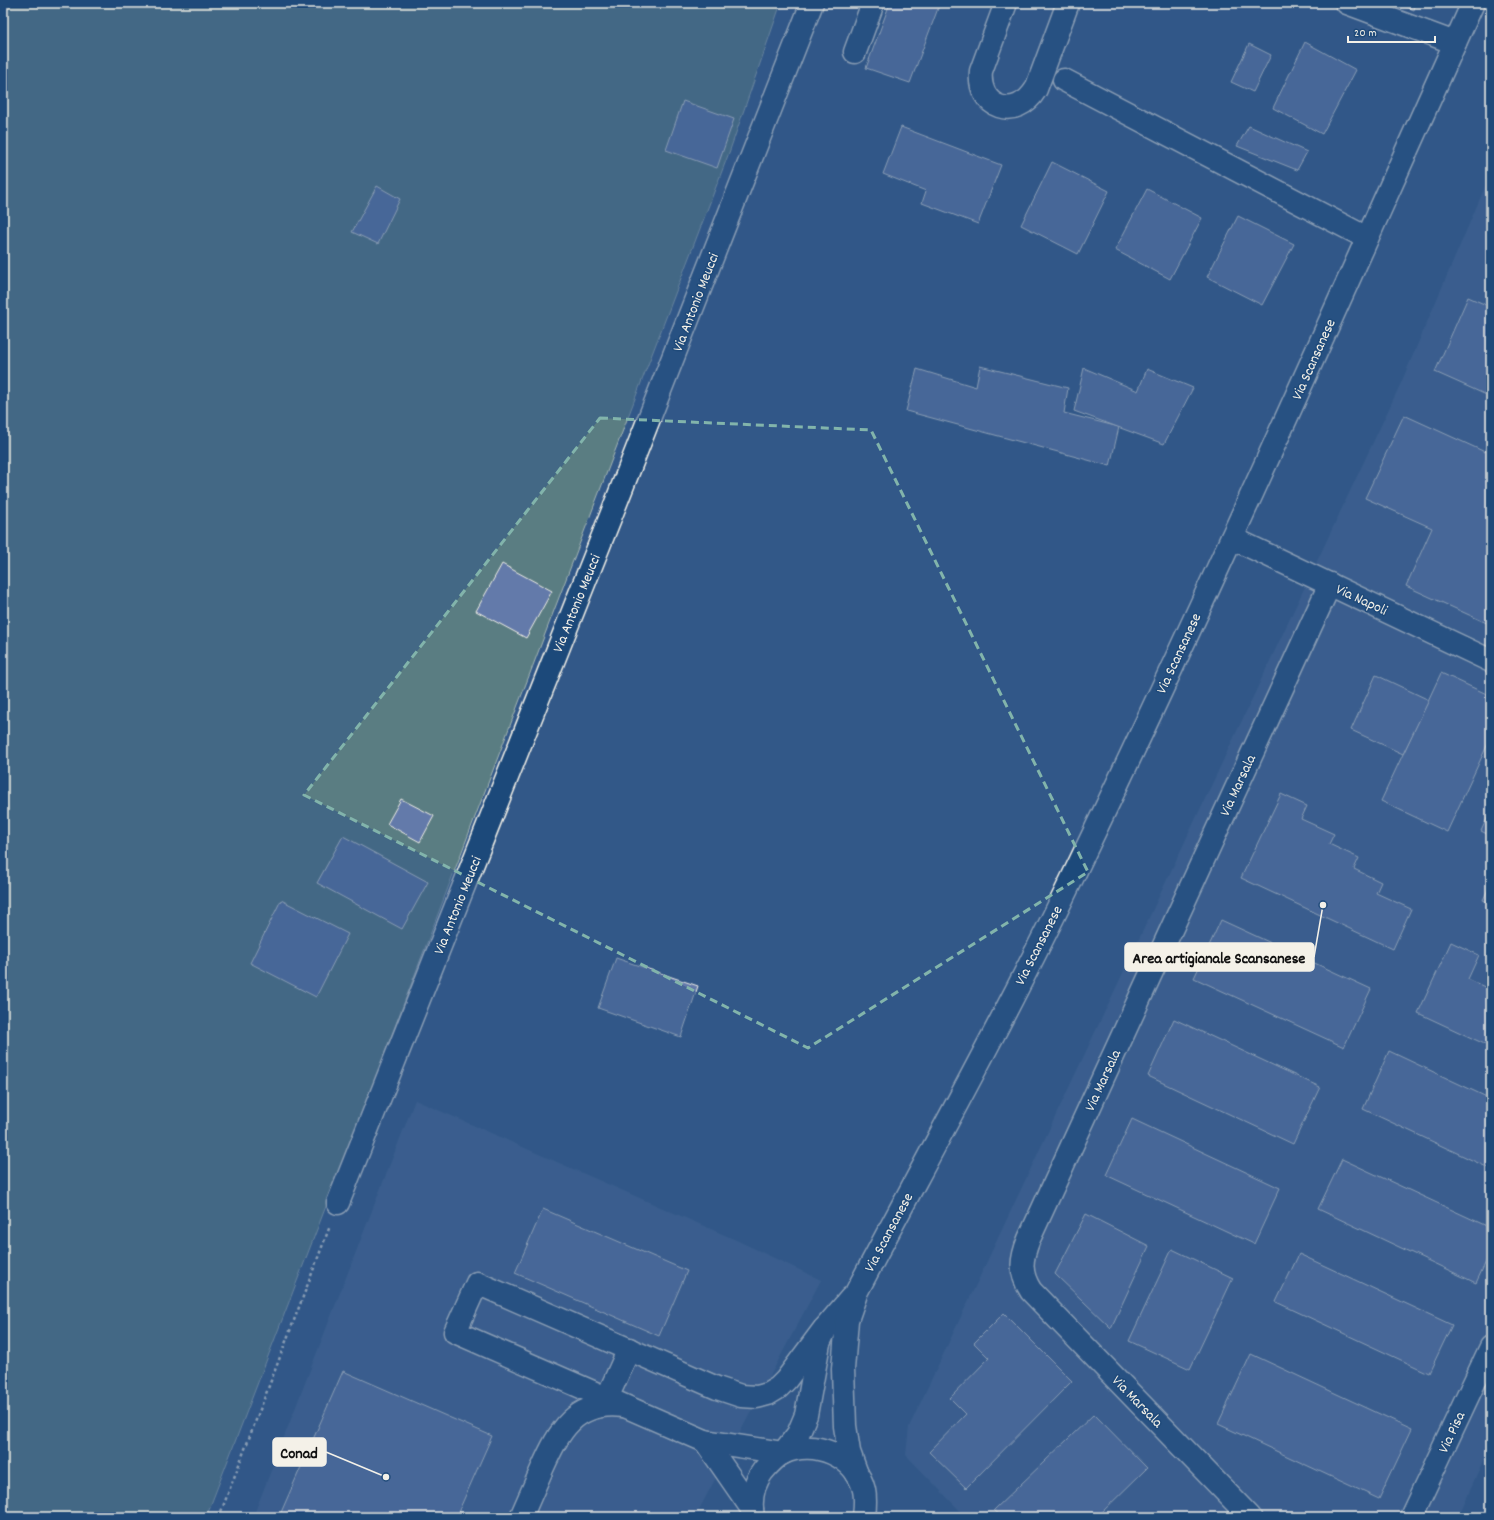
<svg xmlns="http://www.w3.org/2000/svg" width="1494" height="1520" font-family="Dekko,sans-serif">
<rect width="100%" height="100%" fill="#325888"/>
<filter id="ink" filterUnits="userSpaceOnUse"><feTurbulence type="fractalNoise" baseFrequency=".025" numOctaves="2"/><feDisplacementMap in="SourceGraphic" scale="8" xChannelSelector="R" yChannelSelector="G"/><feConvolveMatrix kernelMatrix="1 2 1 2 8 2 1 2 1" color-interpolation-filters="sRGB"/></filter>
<g filter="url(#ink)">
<g fill="#456594">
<polygon points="1491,173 1491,1444 1458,1517 966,1517 906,1455 909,1427 1401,383"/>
<polygon points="415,1100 736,1240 821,1280 695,1517 253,1517"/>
</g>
<polygon fill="#5a7d82" stroke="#a7b7b5" points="3,3 781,3 730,150 365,1105 206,1517 3,1517"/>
<g fill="#637aaa" stroke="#f4f1e8">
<polygon points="890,3 940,3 910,83 866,68"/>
<polygon points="1397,3 1416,3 1414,10"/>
<polygon points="1305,42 1356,70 1322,134 1273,108"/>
<polygon points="1249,44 1271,55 1253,92 1231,82"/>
<polygon points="683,101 734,119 717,168 666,150"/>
<polygon points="1249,126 1307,152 1297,170 1237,146"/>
<polygon points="901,127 1001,165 978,224 922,203 926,191 883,174"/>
<polygon points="1052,162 1109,191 1078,254 1021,225"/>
<polygon points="377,186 400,199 378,244 352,232"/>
<polygon points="1147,189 1202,218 1170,279 1115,250"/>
<polygon points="1238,216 1294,244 1262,305 1207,277"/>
<polygon points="1468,297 1491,307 1491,397 1435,372"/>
<polygon points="980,366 1068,388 1064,413 1119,427 1110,466 906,411 917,369 976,387"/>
<polygon points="1084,368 1138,391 1147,369 1193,388 1164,444 1074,411"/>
<polygon points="1404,415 1485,452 1491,439 1491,625 1406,586 1432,528 1365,498"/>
<polygon points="502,564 552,591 526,638 476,611"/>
<polygon points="1441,673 1491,696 1491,737 1447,832 1381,801"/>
<polygon points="1376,675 1429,700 1403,754 1351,730"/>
<polygon points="1281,794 1307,806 1301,819 1334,834 1329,844 1359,858 1354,869 1381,882 1376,893 1411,909 1393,949 1241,878"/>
<polygon points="401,799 434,816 420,842 387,824"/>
<polygon points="1491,810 1491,836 1481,831"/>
<polygon points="343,836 428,882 402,929 317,883"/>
<polygon points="1491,883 1491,904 1483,900"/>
<polygon points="281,900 348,934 316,997 250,963"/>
<polygon points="1221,920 1371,989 1344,1047 1194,978"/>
<polygon points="1451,942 1479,955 1468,979 1491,990 1491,1047 1418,1013"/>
<polygon points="616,958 698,986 681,1037 598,1008"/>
<polygon points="1174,1019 1320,1087 1293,1144 1148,1076"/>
<polygon points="1389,1051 1491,1099 1491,1169 1363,1109"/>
<polygon points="1132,1119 1280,1188 1254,1244 1106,1175"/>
<polygon points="1342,1159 1491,1228 1491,1251 1476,1283 1318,1209"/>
<polygon points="543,1209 687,1271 659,1336 515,1273"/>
<polygon points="1086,1214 1149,1246 1111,1328 1055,1274"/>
<polygon points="1172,1249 1233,1278 1190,1369 1129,1341"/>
<polygon points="1299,1254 1452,1325 1429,1373 1276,1302"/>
<polygon points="1004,1313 1072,1381 966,1488 929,1452 966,1414 950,1398 989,1358 974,1343"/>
<polygon points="1251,1354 1412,1429 1379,1499 1218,1424"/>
<polygon points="343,1371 492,1436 456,1517 279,1517"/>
<polygon points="1094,1414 1147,1468 1097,1517 1002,1517 994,1510"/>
</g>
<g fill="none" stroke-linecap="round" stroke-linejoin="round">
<g stroke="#f4f1e8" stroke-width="25">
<g id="minor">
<path d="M1006 3 981 71C977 108 1016 122 1036 89L1068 3"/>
<polyline points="1347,3 1455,43"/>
<polyline points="855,52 873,3"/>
<polyline points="1064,80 1367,238"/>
<polyline points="1232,538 1491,661"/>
<polyline points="338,1203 612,513 812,3"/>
<polyline points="607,1398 629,1349"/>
<polyline points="705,1441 752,1509"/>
<polyline points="783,1453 705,1441 455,1332 477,1283 717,1388 741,1396 757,1397 768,1394 778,1388 786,1380 824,1329"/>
<path d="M521 1517C528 1501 535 1485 542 1469 559 1431 575 1400 623 1406"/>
<path d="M1250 1517 1031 1291C1019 1272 1021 1259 1029 1239L1330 584"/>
<polyline points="1411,1517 1491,1347"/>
</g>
</g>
<g stroke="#f4f1e8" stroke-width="25">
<g id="major">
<polyline points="783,1453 798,1434 806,1415 819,1343 827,1326 851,1298"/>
<path d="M857 1474 849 1452 845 1426 843 1369 847 1320 857 1291C932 1149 1010 1009 1079 864 1216 580 1343 291 1473 3"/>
<path d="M753 1517C750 1501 753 1484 763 1471 769 1464 775 1457 783 1453 814 1438 856 1456 864 1490 866 1499 865 1508 864 1517"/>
</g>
</g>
<polyline stroke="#f4f1e8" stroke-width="2.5" stroke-dasharray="3 3" stroke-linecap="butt" points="219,1517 330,1226"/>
<use href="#minor" stroke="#1f4a7a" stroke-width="22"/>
<use href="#major" stroke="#1f4a7a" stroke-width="22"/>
</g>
</g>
<path d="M0 0H1494V1520H0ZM600 418 871 430 1088 872 808 1048 304 795Z" fill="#325888" fill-opacity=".55" fill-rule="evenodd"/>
<path fill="none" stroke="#82b4ab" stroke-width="3" stroke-dasharray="8 5" stroke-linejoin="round" d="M600 418 871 430 1088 872 808 1048 304 795Z"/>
<g text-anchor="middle" stroke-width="3" stroke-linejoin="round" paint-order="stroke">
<g font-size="15" fill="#f4f1e8" stroke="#1f4a7a">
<text transform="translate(695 302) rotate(-69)" y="5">Via Antonio Meucci</text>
<text transform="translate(1313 359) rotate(-66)" y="5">Via Scansanese</text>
<text transform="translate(1362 599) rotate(25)" y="5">Via Napoli</text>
<text transform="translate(576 603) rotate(-68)" y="5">Via Antonio Meucci</text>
<text transform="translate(1178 653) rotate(-65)" y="5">Via Scansanese</text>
<text transform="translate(1237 785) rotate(-65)" y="5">Via Marsala</text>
<text transform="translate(457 905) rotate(-68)" y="5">Via Antonio Meucci</text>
<text transform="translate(1038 945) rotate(-63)" y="5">Via Scansanese</text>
<text transform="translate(1102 1080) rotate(-65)" y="5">Via Marsala</text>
<text transform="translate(888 1232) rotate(-62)" y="5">Via Scansanese</text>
<text transform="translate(1138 1401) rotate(46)" y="5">Via Marsala</text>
<text transform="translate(1451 1432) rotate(-65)" y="5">Via Pisa</text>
</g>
</g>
<path fill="none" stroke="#f4f1e8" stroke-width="1.5" d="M1323 905L1314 957M386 1477L326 1452"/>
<g fill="#f4f1e8" stroke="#1f4a7a" stroke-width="1.5">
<circle cx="1323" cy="905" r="4"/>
<circle cx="386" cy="1477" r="4"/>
</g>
<g fill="#f4f1e8" stroke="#f4f1e8" stroke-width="1.5">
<rect x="1125" y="943" width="189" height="28" rx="4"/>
<rect x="273" y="1438" width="53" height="28" rx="4"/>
</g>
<g font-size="16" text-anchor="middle" font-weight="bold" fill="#111">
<text x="1219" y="963">Area artigianale Scansanese</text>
<text x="299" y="1458">Conad</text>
</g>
<rect width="1494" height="1520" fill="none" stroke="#1f4a7a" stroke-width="16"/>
<rect x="8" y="8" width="1478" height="1504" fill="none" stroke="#f4f1e8" stroke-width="1.5" filter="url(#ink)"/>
<path d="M1348 36v6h87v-6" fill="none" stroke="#f4f1e8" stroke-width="2"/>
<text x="1354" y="36" font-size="12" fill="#f4f1e8" stroke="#1f4a7a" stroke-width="3" paint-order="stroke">20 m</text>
</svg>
